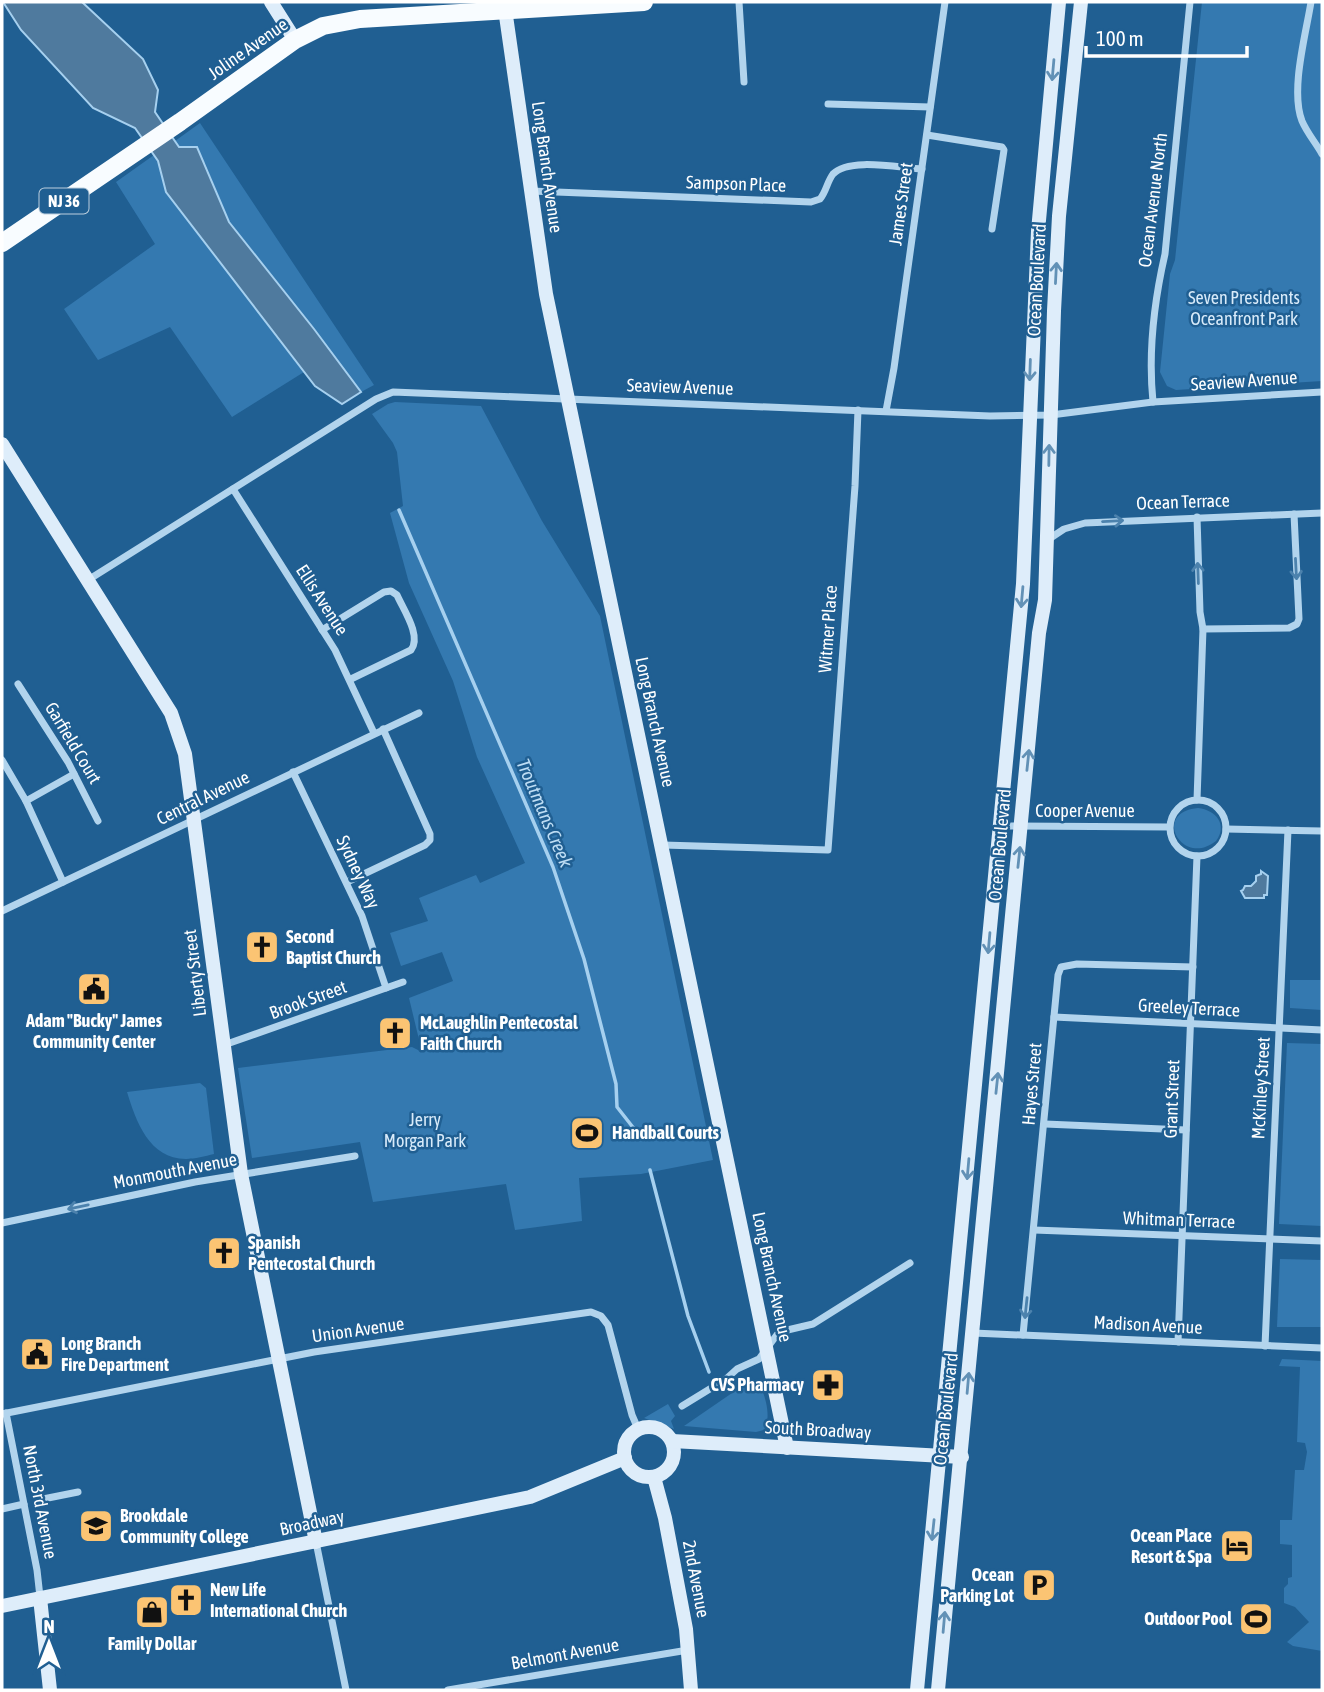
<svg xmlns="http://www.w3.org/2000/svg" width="1324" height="1692" font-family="'Asap Condensed',sans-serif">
<rect width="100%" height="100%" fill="#205f92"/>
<g fill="#3479b0">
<polygon points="1202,2 1322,2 1322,381 1176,390 1167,386 1160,372 1170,274 1175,260"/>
<polygon points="200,123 374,385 361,392 314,329 229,222 205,163 186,146 179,147 175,141"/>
<polygon points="154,155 158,161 166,192 304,372 232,417 170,327 98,360 64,309 155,244 116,182"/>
<polygon points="395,402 481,406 542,521 600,616 713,1160 641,1174 579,1178 582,1221 515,1230 506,1184 373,1202 360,1142 252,1158 238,1068 412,1047 422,1052 409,998 453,981 442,952 401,966 390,933 428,921 419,898 476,875 480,883 525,863 477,757 453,681 409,583 390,513 403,506 397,452 393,443 372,414 388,404"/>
<path d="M1198 808C1216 810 1228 825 1216 841 1182 868 1151 812 1198 808Z"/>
<polygon points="1290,980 1322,980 1322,1010 1290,1008"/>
<polygon points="1287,1043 1322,1044 1322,1226 1279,1224"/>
<path d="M200 1083 206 1088 214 1154C205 1156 195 1159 186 1159 149 1159 136 1121 127 1092Z"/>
<polygon points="1280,1259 1322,1260 1322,1327 1277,1327"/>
<polygon points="1282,1359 1322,1361 1322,1651 1293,1646 1287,1642 1309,1622 1295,1607 1284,1603 1284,1588 1288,1584 1288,1578 1292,1577 1292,1545 1280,1544 1280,1520 1292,1520 1295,1470 1304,1470 1307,1452 1305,1443 1297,1442 1300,1367 1279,1366"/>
<path d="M751 1380 758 1382C765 1393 772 1418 764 1430L756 1432 684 1426Z"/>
<polygon points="668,1404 675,1416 671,1421 674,1429 644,1418"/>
</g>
<g fill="#4f7a9e" stroke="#a6d0ef" stroke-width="2">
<polygon points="3,2 82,2 143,59 158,90 155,112 179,147 197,147 229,222 314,329 361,392 342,404 315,386 166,192 158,161 135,128 93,108 21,30"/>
<polygon points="1261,871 1268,876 1267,895 1264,895 1264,898 1245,898 1241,891 1243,890 1245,886 1251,886 1256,881 1256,876 1261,874"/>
<polygon points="1251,1607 1263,1609 1261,1632 1249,1630"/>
</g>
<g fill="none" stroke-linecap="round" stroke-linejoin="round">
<g stroke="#a6d0ef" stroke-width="3.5">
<polyline points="399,510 553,867 584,959 616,1084 617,1107 639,1135"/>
<polyline points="650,1170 688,1316 709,1372"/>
</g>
<g stroke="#b2d4ed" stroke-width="7">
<polyline points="739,2 744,82"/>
<path d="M1311 2C1306 34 1290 90 1302 121 1307 133 1316 143 1322 154"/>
<polyline points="828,104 930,107"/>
<polyline points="927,135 1002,147 1004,150 992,229"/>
<path d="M531 191 811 202 820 199C826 192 827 182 833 174 849 157 900 168 922 169"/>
<path d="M1153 402C1148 353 1154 302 1165 254L1190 2"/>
<polyline points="886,411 894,368 945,2"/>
<polyline points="233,489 335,650 374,733"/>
<polyline points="1049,539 1064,529 1085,523 1322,513"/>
<polyline points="88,580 376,399 393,392 990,416 1051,415 1153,402 1322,392"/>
<polyline points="1203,629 1289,628 1297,624 1299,619 1294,514"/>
<path d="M322 630 384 592 391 591 397 595C403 609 422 636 411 650L351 679"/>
<polyline points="18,684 68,762 98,821"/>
<polyline points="2,760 26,801 63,882"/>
<polyline points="293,772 362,916 386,988"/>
<circle cx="1198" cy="828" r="28"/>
<polyline points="1197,800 1203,629 1200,612 1197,517"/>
<polyline points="26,801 74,774"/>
<polyline points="1000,826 1169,827"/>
<polyline points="1226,829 1322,831"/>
<polyline points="663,845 828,850 855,486 858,410"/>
<polyline points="347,882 425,845 430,840 430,834 383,729"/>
<polyline points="2,911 419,713"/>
<polyline points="1054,1017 1322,1030"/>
<polyline points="224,1045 403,982"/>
<polyline points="1045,1124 1186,1130"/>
<polyline points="2,1223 195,1182 355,1156"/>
<polyline points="1034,1230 1322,1241"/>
<polyline points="973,1333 1322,1348"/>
<polyline points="1023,1335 1058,975 1061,967 1077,964 1193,967"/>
<polyline points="1178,1342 1197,856"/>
<polyline points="1265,1346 1288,830"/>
<polyline points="682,1406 726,1379 737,1369 759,1359 779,1332 813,1324 910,1263"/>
<polyline points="6,1413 37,1570 40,1597"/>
<polyline points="2,1414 314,1352 591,1312 601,1316 608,1325 632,1415 638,1429"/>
<polyline points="43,1499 78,1492"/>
<polyline points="2,1509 24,1504"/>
<polyline points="316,1542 346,1690"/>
<polyline points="448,1690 688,1650"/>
</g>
<g stroke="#deedfa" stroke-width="14">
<polyline points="271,2 295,40"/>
<polyline points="504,2 546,294 787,1448"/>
<polyline points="2,444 171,713 185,754 241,1174 316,1542"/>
<circle cx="649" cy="1452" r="25"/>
<polyline points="672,1441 962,1457"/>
<polyline points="654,1477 665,1518 686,1629 691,1690"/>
<polyline points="40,1598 50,1690"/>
<polyline points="2,1606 530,1497 625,1458"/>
<polyline points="917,1690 1023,584 1038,231 1059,2"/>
<polyline points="938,1690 1039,633 1045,600 1054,311 1059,216 1081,2"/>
</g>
<polyline stroke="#f8fcff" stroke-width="18" points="2,243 180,122 295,40 323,26 360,19 644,2"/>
</g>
<defs><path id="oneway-shaft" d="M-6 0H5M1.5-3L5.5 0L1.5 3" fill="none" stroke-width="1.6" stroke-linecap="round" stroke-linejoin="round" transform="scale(1.75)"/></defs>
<g stroke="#6291b6">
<use href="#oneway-shaft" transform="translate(1053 70) rotate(95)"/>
<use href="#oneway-shaft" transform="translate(1056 273) rotate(-87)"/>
<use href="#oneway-shaft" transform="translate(1030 370) rotate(92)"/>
<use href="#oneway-shaft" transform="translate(1049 455) rotate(-89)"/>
<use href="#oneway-shaft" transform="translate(1022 597) rotate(95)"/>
<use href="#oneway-shaft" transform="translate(1028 760) rotate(-84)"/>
<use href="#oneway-shaft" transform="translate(1019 857) rotate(-84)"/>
<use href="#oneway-shaft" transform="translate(989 943) rotate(95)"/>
<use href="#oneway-shaft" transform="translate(997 1083) rotate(-84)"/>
<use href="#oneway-shaft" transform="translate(968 1169) rotate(95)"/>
<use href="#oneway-shaft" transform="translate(968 1383) rotate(-85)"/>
<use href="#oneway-shaft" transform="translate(933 1530) rotate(96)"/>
<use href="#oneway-shaft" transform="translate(944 1622) rotate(-85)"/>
</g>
<g stroke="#4c82ad">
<use href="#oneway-shaft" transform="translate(1113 521) rotate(-3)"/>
<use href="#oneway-shaft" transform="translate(1296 569) rotate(87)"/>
<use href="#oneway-shaft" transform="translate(1198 573) rotate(-92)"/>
<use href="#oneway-shaft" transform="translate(78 1207) rotate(168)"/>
<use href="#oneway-shaft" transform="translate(1026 1308) rotate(96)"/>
</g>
<defs>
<g id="church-square" transform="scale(1.75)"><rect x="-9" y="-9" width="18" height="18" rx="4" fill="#fbc473" stroke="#205f92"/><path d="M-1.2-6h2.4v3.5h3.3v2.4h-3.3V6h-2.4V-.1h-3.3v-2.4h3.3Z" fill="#111"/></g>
<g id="civic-square" transform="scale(1.75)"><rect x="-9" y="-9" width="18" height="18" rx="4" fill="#fbc473" stroke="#205f92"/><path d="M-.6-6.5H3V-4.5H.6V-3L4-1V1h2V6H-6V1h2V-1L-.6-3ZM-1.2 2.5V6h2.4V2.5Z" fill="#111"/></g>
<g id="stadium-square" transform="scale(1.75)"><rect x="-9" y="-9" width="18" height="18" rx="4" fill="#fbc473" stroke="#205f92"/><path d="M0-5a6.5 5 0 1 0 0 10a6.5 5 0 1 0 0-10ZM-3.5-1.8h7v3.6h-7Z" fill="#111"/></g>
<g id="pharmacy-square" transform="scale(1.75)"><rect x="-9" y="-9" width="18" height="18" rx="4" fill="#fbc473" stroke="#205f92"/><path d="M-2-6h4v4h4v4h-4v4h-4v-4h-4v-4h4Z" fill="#111"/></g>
<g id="university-square" transform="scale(1.75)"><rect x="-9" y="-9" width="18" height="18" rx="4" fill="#fbc473" stroke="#205f92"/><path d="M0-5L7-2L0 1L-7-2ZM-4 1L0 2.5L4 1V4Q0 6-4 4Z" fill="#111"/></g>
<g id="hotel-square" transform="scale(1.75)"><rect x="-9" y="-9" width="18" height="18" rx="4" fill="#fbc473" stroke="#205f92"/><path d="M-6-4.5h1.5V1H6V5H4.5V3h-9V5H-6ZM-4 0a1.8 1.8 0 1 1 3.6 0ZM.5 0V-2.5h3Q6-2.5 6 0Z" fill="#111"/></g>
<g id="parking-square" transform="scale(1.75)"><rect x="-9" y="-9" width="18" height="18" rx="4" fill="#fbc473" stroke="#205f92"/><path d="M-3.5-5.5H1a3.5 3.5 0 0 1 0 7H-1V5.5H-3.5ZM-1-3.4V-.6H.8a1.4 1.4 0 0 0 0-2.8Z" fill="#111"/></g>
<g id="shop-square" transform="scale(1.75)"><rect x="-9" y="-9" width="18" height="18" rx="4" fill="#fbc473" stroke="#205f92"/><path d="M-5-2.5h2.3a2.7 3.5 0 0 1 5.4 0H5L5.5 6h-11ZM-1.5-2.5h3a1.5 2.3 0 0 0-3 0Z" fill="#111"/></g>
</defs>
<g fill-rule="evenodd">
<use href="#church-square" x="262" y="947"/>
<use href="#civic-square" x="94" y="989"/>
<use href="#church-square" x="395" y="1033"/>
<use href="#stadium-square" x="587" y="1133"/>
<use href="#church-square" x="224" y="1253"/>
<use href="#civic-square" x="37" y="1354"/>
<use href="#pharmacy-square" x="828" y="1385"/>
<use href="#university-square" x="96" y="1526"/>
<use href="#hotel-square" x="1237" y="1546"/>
<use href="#parking-square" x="1039" y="1585"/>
<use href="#church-square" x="186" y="1600"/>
<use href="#shop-square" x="152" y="1612"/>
<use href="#stadium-square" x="1256" y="1619"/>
</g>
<g text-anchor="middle" stroke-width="5" stroke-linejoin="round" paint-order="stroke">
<rect fill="#205f92" stroke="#bccfde" stroke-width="2" x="39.5" y="188.5" width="49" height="25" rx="5"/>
<g font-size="16" font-weight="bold" fill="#fff">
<text x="64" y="207">NJ 36</text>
</g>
<g font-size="18" fill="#fff" stroke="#205f92">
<text transform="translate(248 49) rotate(-35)" y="6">Joline Avenue</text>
<text transform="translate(547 167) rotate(82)" y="6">Long Branch Avenue</text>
<text transform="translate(736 184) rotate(2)" y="6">Sampson Place</text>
<text transform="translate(1153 200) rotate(-83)" y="6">Ocean Avenue North</text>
<text transform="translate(901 204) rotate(-82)" y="6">James Street</text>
<text transform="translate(1037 280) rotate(-87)" y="6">Ocean Boulevard</text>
<text transform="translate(1244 381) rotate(-4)" y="6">Seaview Avenue</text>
<text transform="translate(680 387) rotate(2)" y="6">Seaview Avenue</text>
<text transform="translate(1183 502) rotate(-2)" y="6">Ocean Terrace</text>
<text transform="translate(322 600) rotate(57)" y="6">Ellis Avenue</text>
<text transform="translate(828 629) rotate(-86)" y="6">Witmer Place</text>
<text transform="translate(655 722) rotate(78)" y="6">Long Branch Avenue</text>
<text transform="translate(73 743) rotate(59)" y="6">Garfield Court</text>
<text transform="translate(203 798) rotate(-26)" y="6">Central Avenue</text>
<text x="1085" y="817">Cooper Avenue</text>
<text transform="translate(1000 845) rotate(-85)" y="6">Ocean Boulevard</text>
<text transform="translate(358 872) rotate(65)" y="6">Sydney Way</text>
<text transform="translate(195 973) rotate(-97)" y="6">Liberty Street</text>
<text transform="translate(308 1000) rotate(-20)" y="6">Brook Street</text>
<text transform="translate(1189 1008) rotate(3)" y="6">Greeley Terrace</text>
<text transform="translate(1032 1084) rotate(-85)" y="6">Hayes Street</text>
<text transform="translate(1261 1088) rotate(-87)" y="6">McKinley Street</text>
<text transform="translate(1172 1099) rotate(-88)" y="6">Grant Street</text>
<text transform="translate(175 1171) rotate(-11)" y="6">Monmouth Avenue</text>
<text transform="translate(1179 1220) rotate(2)" y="6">Whitman Terrace</text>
<text transform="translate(772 1277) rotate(78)" y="6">Long Branch Avenue</text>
<text transform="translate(1148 1325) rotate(3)" y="6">Madison Avenue</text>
<text transform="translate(358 1330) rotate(-8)" y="6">Union Avenue</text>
<text transform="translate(946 1409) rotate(-84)" y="6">Ocean Boulevard</text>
<text transform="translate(818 1430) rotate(3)" y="6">South Broadway</text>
<text transform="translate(40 1502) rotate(79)" y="6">North 3rd Avenue</text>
<text transform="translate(312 1523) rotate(-12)" y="6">Broadway</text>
<text transform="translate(696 1579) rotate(79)" y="6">2nd Avenue</text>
<text transform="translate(565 1654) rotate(-10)" y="6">Belmont Avenue</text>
</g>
<g font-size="18" fill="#d8ebfa" stroke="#205f92">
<text x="1244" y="304">Seven Presidents<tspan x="1244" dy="21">Oceanfront Park</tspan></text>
<text x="425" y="1126">Jerry<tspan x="425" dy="21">Morgan Park</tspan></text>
</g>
<g font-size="18" font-weight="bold" fill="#fff" stroke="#205f92" text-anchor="start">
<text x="286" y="943">Second<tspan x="286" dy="21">Baptist Church</tspan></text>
<text x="94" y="1027" text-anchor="middle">Adam "Bucky" James<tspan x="94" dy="21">Community Center</tspan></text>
<text x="420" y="1029">McLaughlin Pentecostal<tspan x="420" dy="21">Faith Church</tspan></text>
<text x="612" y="1139">Handball Courts</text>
<text x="248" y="1249">Spanish<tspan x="248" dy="21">Pentecostal Church</tspan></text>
<text x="61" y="1350">Long Branch<tspan x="61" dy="21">Fire Department</tspan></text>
<text x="804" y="1391" text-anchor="end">CVS Pharmacy</text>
<text x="120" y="1522">Brookdale<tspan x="120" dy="21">Community College</tspan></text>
<text x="1212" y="1542" text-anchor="end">Ocean Place<tspan x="1212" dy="21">Resort &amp; Spa</tspan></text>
<text x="1014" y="1581" text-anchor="end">Ocean<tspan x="1014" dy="21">Parking Lot</tspan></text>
<text x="210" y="1596">New Life<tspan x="210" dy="21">International Church</tspan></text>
<text x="1232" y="1625" text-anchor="end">Outdoor Pool</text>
<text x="152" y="1650" text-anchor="middle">Family Dollar</text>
</g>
<g font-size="19" font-style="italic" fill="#beddf4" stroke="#205f92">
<text transform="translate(545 813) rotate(67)" y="7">Troutmans Creek</text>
</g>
</g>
<rect width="1324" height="1692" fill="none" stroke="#ffffff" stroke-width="7"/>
<g transform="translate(49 1643)" stroke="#205f92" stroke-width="5" paint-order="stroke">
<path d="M0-5L12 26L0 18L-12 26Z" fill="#ffffff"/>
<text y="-10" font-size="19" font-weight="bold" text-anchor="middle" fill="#ffffff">N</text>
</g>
<path d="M1086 46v10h161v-10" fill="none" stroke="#ffffff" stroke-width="3.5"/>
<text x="1096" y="46" font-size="21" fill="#ffffff" stroke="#205f92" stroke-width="5" paint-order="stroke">100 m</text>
</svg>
